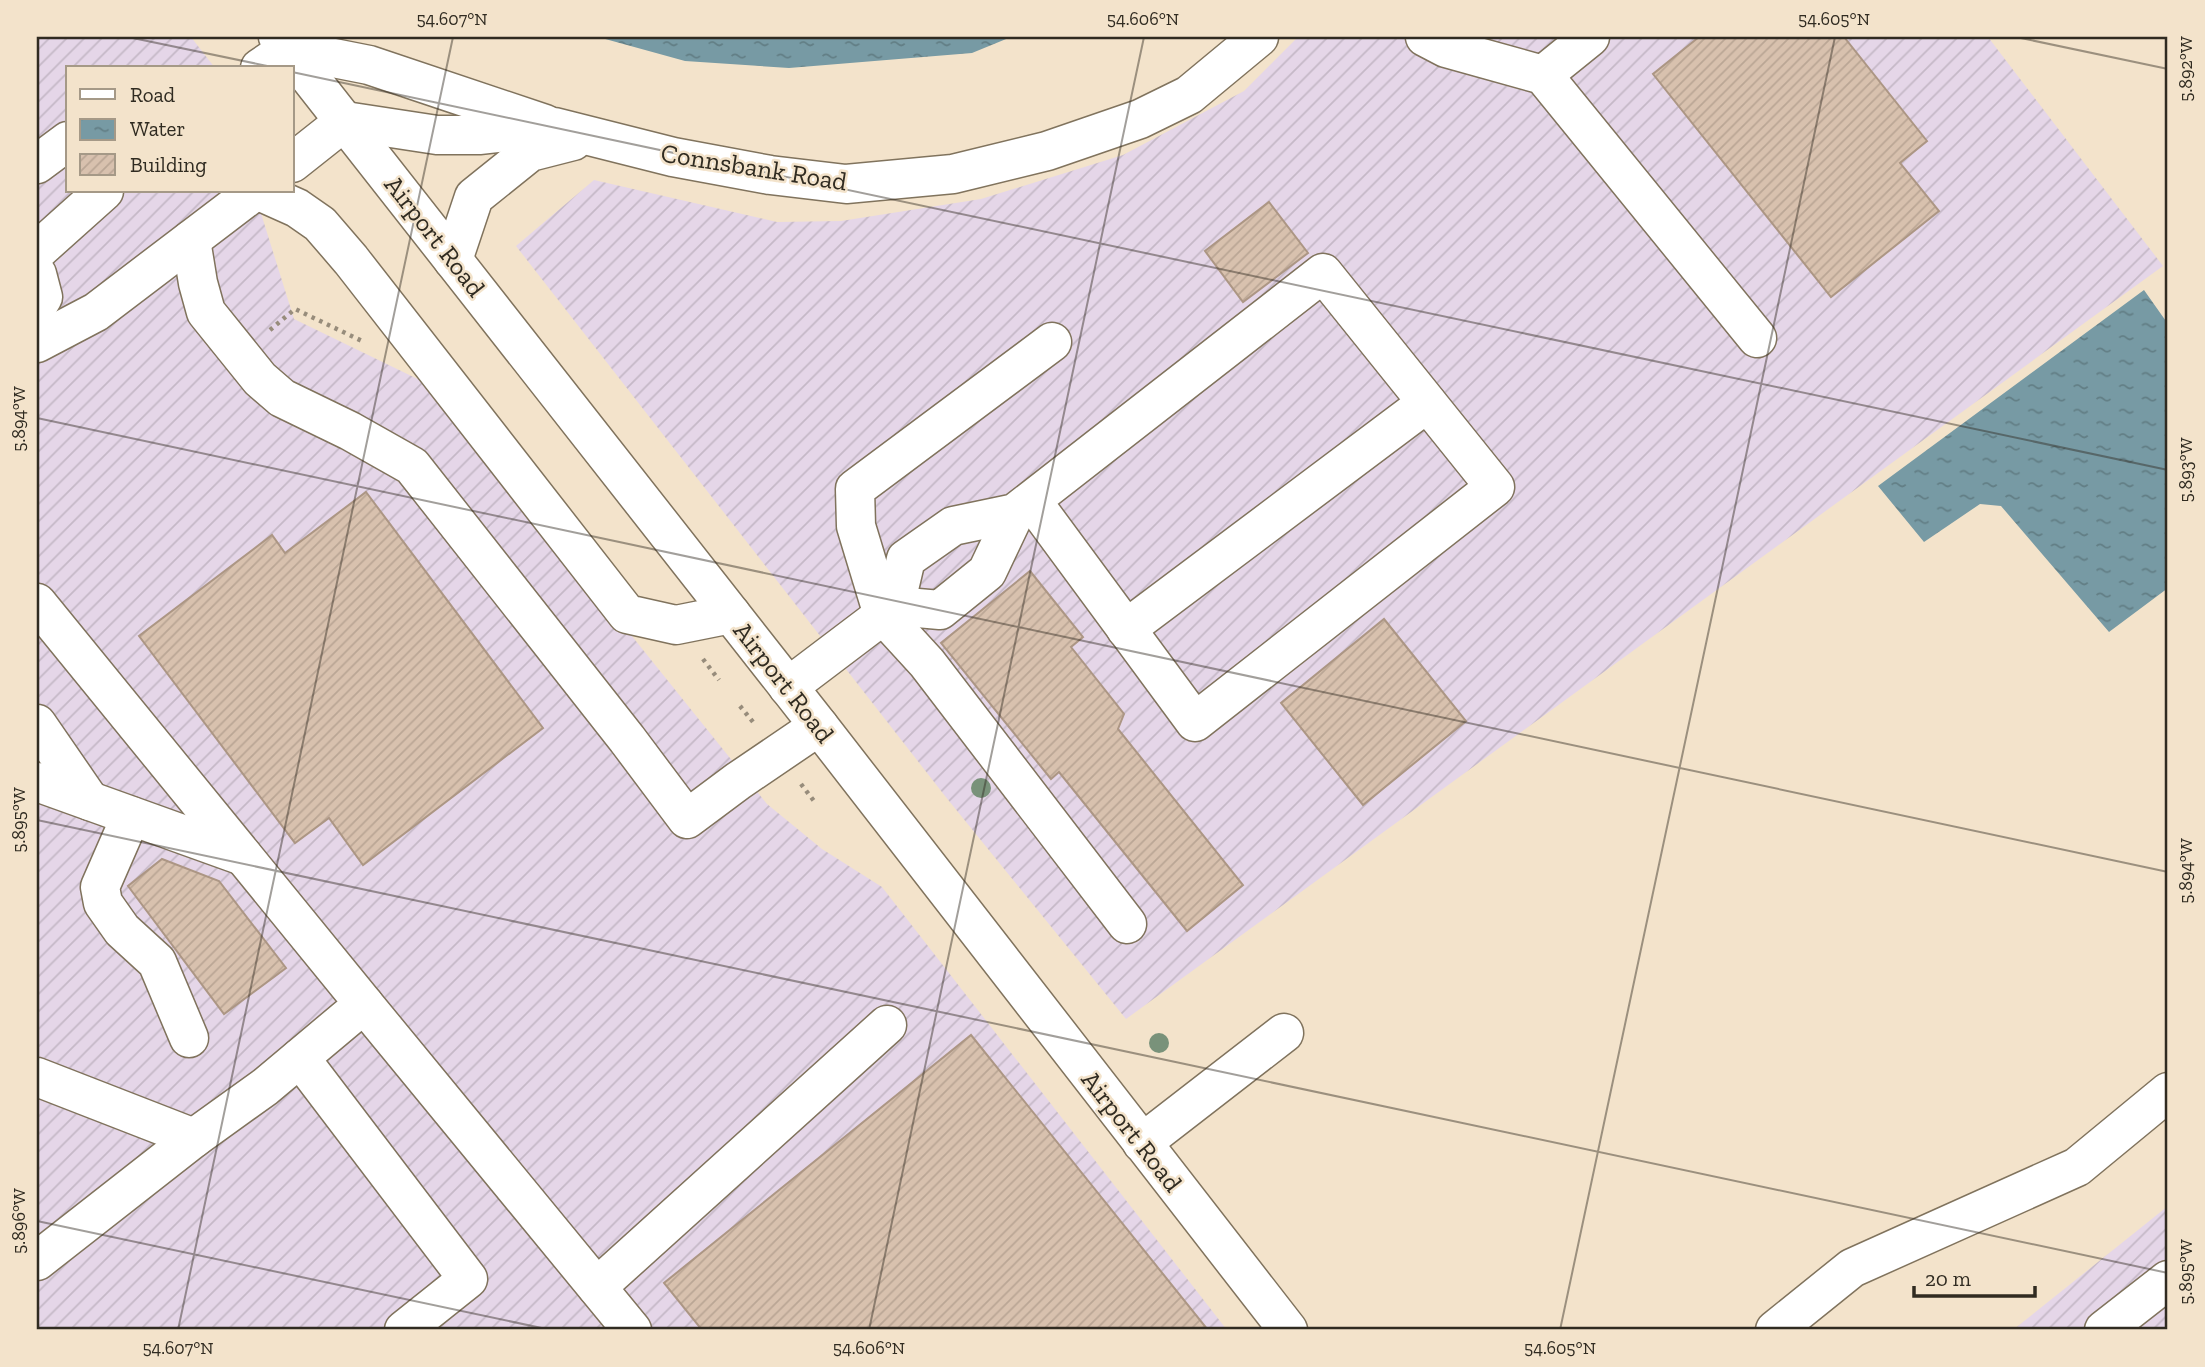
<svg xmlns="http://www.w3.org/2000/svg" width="2205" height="1367" font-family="'Zilla Slab',serif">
<defs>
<pattern id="industrial-furrows" width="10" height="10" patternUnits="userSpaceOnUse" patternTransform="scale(1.75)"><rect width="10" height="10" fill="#e5d6e8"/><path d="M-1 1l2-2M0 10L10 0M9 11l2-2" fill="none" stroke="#c5b8c7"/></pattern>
<pattern id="water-ripples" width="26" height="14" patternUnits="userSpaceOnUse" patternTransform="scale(1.75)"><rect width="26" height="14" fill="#779aa4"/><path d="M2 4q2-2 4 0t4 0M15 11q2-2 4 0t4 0" fill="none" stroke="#627e85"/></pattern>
<pattern id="building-hatch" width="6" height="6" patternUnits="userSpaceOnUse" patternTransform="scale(1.75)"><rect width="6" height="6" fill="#d8c1ae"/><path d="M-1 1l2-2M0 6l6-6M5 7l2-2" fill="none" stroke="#baa695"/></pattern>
</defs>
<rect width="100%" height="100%" fill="#f3e3cb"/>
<g fill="url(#industrial-furrows)">
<polygon points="37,37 191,37 215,68 68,68 68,191 254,191 294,319 430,385 767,804 822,849 882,887 1227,1330 37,1330"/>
<polygon points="1298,37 1988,37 2163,266 1126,1019 945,796 516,246 594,180 777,222 841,221 981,199 1123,155 1244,91"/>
<polygon points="2168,1206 2168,1330 2013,1330"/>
</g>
<g fill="url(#water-ripples)">
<polygon points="598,37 1011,37 972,53 789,68 685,61"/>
<polygon points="2144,290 2168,324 2168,588 2109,632 2001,506 1980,504 1924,542 1878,486"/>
</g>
<g fill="url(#building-hatch)" stroke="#ac9684" stroke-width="2">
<polygon points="1699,37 1844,37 1927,141 1900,163 1939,211 1831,297 1653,74"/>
<polygon points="1269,202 1308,253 1243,302 1205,251"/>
<polygon points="366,492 543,728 363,865 329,818 295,843 139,636 272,535 285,553"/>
<polygon points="1030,571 1083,637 1071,647 1124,714 1118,729 1243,885 1187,931 1059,772 1051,779 941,643"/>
<polygon points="1384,619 1466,721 1363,805 1281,703"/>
<polygon points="162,859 219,881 286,968 224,1014 128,886"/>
<polygon points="971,1035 1208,1330 702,1330 664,1283"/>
</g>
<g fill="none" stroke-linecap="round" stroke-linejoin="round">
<g stroke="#80735d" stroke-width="41">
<g id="minor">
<polyline points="278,37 819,726 1288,1330"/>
<polyline points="1425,37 1446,48 1543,75 1757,338"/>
<polyline points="260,68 288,49 369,65 545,124"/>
<polyline points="1543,75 1590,37"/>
<polyline points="292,163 345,121 437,135 479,135 554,127 673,157 770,175 846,184 953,174 1047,151 1140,119 1189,95 1259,37"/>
<polyline points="37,164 68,141"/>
<polyline points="259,191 297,208 320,224 351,260 627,614 676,625 731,614"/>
<polyline points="191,240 198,283 206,312 260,379 282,398 350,431 412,466 627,739 687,819 738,781 819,726"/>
<polyline points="37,251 104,191"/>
<polyline points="453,260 474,197 530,152 573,141"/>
<polyline points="37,274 43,297 37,307"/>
<polyline points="1052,342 855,489 856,526 883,615 927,663 1127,924"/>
<polyline points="37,343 96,312 255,191"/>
<polyline points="37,603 364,1004 265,1087 194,1138 37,1261"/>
<polyline points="895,606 940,610 987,572 1015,513"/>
<polyline points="1126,629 1427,403"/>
<polyline points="788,687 895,606 906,559 953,526 1015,513 1323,273 1495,487 1195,722 1032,501"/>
<polyline points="37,724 90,801"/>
<polyline points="37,782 243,856"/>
<polyline points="131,816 100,887 103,903 122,930 157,962 189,1038"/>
<polyline points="364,1004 632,1330"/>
<polyline points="300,1058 468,1279 404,1330"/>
<polyline points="37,1077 194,1138"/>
<polyline points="1142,1143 1284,1033"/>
<polyline points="597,1287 887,1025"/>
<polyline points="1775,1330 1852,1268 2077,1167 2168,1092"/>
<polyline points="2104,1330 2168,1280"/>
</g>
</g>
<g stroke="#978c7b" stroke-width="4.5" stroke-dasharray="3.5 5" stroke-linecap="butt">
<polyline points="270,330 295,309 362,341"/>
<polyline points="703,659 719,680"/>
<polyline points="740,706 753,722"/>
<polyline points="801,784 814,801"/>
</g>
<use href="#minor" stroke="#fff" stroke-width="38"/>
</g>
<g fill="#79927a">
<circle cx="981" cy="788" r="10"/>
<circle cx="1159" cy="1043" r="10"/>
</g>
<path fill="none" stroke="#302b21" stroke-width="2" stroke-opacity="0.45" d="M128 37 277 68M2016 37 2168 69M292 72 2168 470M37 418 2168 872M37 820 2168 1273M37 1221 551 1330M178 1330 453 37M869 1330 1144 37M1560 1330 1835 37"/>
<g text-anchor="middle" stroke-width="5" stroke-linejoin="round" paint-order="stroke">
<g font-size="26" fill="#302b21" stroke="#f3e3cb">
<text transform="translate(754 167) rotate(9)" y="9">Connsbank Road</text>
<text transform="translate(435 236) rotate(52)" y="9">Airport Road</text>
<text transform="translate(784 682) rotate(52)" y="9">Airport Road</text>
<text transform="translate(1132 1131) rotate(52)" y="9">Airport Road</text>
</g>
</g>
<rect width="2205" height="1367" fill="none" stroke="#f3e3cb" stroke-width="77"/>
<rect x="66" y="66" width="228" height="126" fill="#f3e3cb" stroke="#a59987" stroke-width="2"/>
<rect x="80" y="89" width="35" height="10" fill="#ffffff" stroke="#a59987" stroke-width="2"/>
<text x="130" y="102" font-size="21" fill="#302b21">Road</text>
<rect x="80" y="119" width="35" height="21" fill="url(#water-ripples)" stroke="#a59987" stroke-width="2"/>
<text x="130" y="136" font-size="21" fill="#302b21">Water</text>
<rect x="80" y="154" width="35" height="21" fill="url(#building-hatch)" stroke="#a59987" stroke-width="2"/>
<text x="130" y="172" font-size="21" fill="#302b21">Building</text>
<path d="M1914 1286v10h121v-10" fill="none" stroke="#302b21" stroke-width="3.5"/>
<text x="1925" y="1286" font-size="21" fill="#302b21" stroke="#f3e3cb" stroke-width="5" paint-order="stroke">20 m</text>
<rect x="38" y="38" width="2128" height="1290" fill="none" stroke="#302b21" stroke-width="2.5"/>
<g font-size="18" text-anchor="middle" fill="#302b21">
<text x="452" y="25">54.607°N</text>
<text x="1143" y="25">54.606°N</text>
<text x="1834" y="25">54.605°N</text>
<text transform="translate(2186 69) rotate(-90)" y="6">5.892°W</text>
<text transform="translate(19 419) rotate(-90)" y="6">5.894°W</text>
<text transform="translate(2186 470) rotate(-90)" y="6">5.893°W</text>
<text transform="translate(19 820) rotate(-90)" y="6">5.895°W</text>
<text transform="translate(2186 871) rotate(-90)" y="6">5.894°W</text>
<text transform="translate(19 1221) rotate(-90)" y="6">5.896°W</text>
<text transform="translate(2186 1272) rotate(-90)" y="6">5.895°W</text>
<text x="178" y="1354">54.607°N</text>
<text x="869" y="1354">54.606°N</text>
<text x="1560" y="1354">54.605°N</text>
</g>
</svg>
